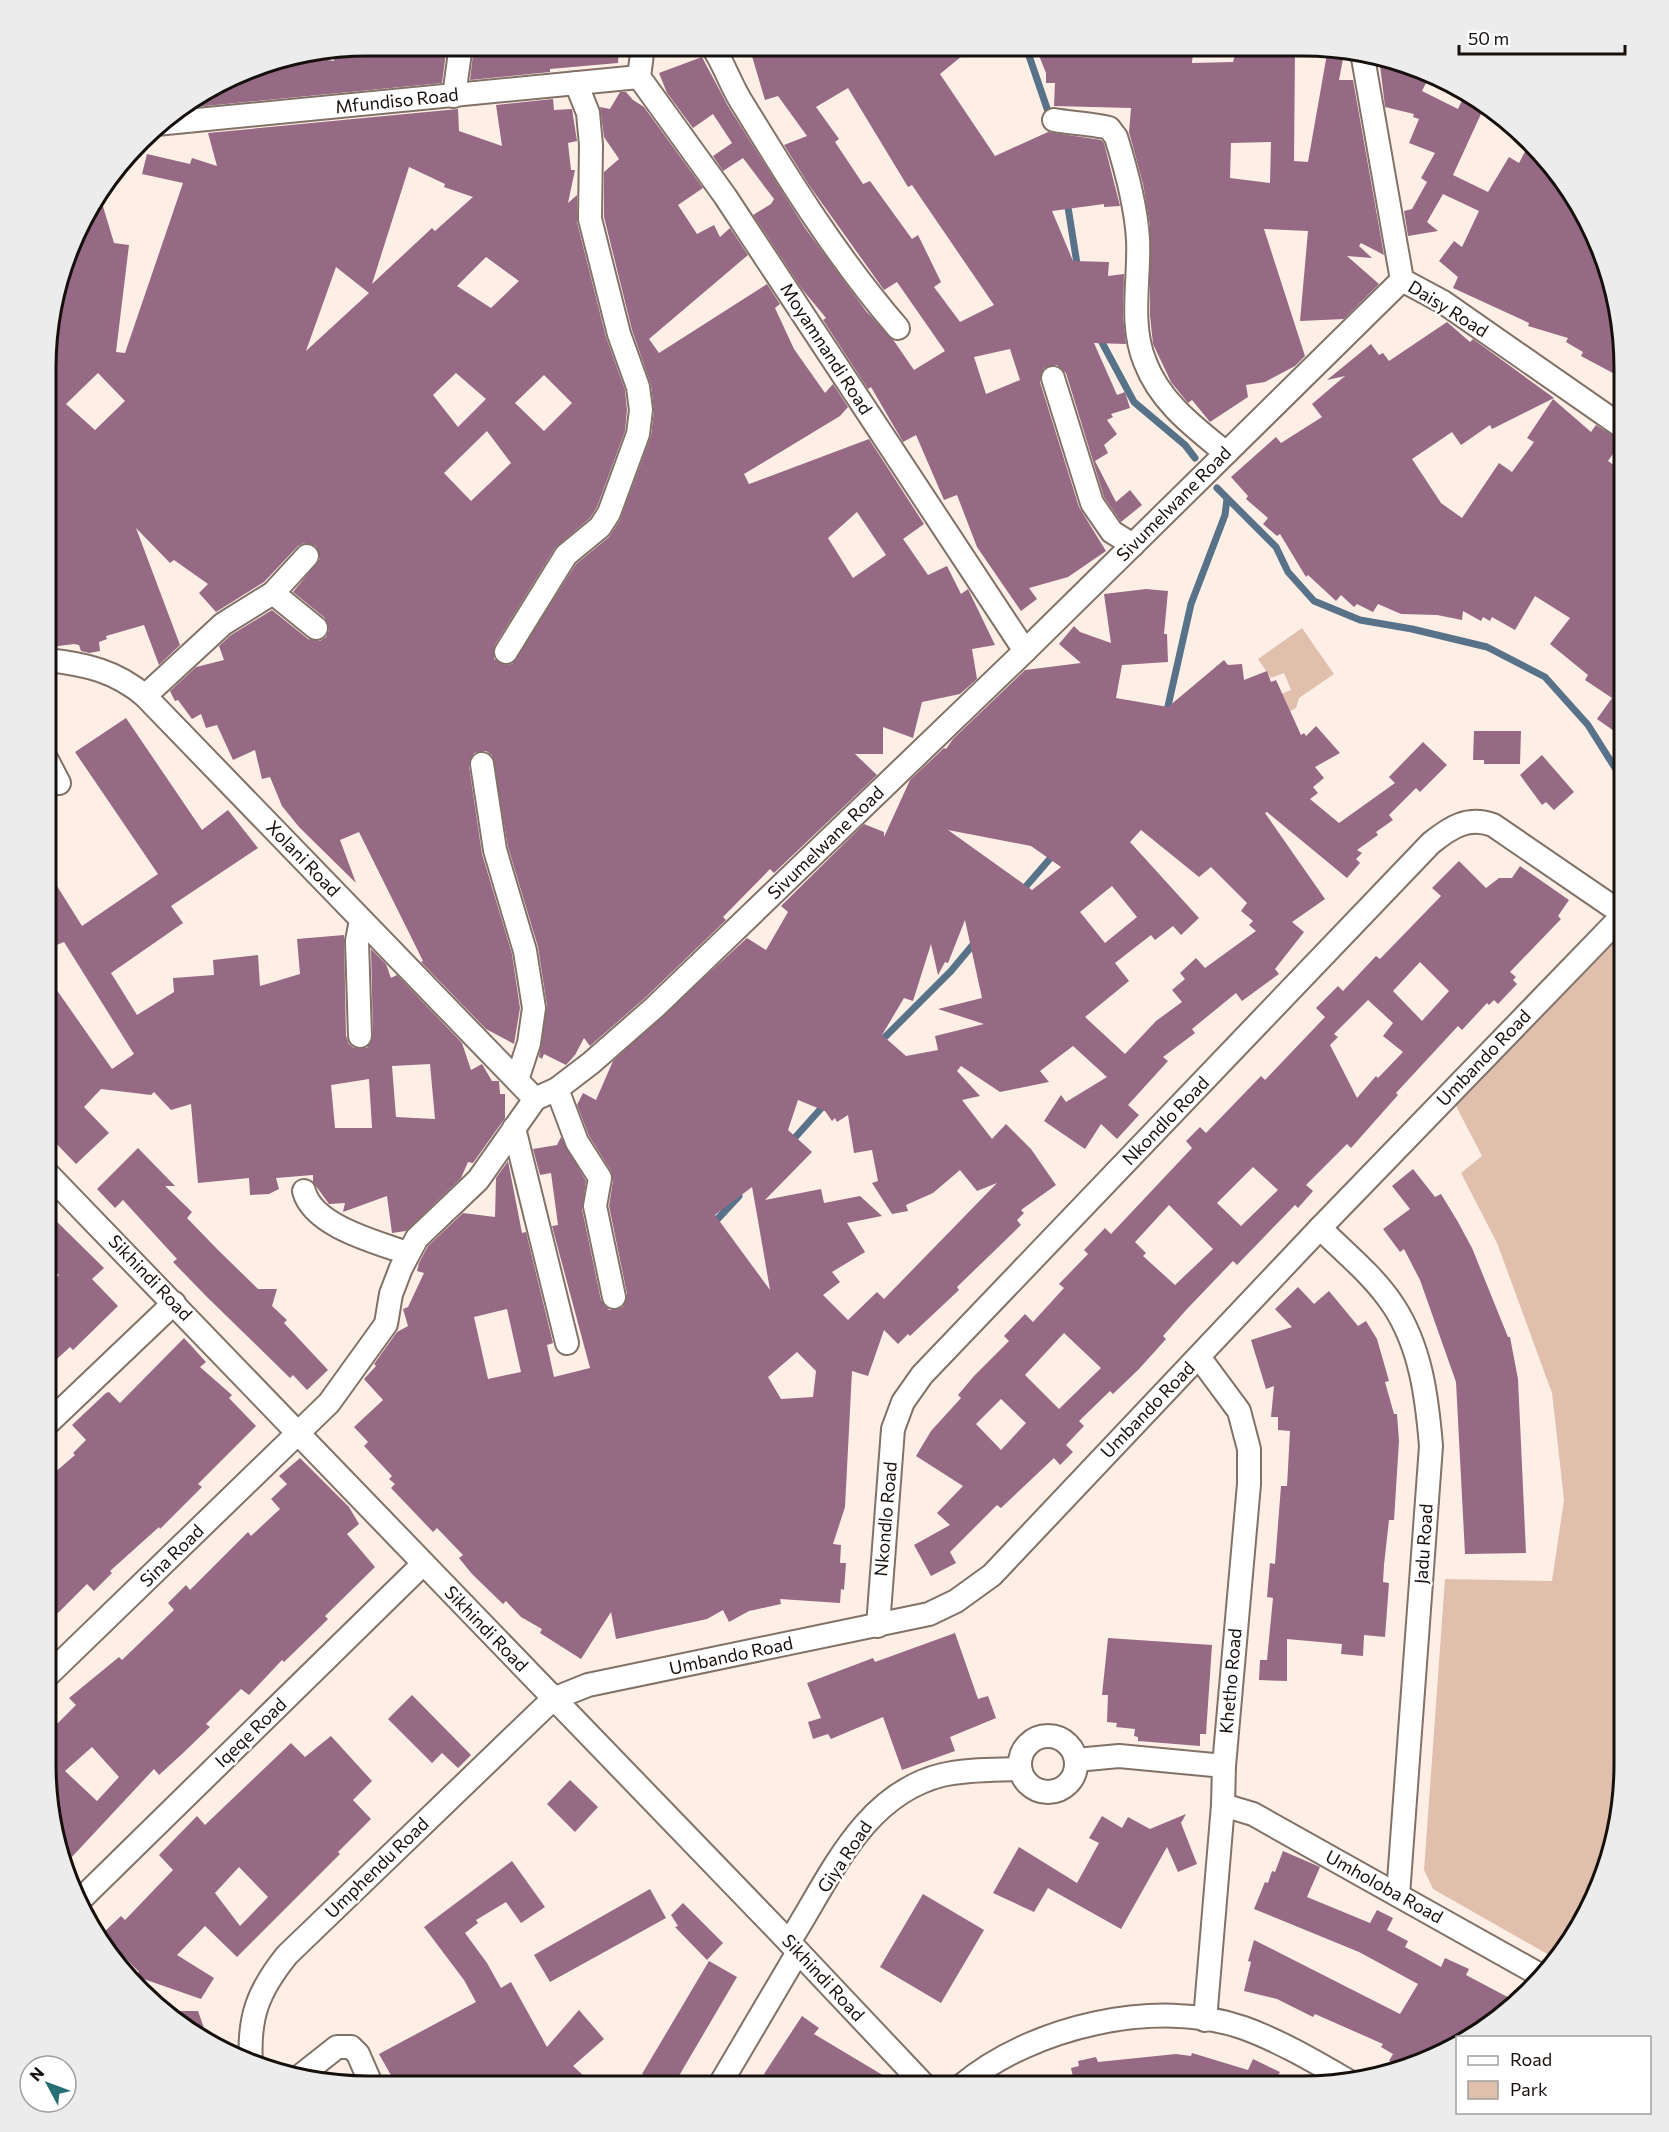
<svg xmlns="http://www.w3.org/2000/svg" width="1669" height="2132" font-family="Commissioner,sans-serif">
<rect width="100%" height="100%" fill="#feefe6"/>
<g fill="#e0c0ad">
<polygon points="1302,628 1334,674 1299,698 1296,708 1289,712 1276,696 1291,690 1284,673 1271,678 1258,659"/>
<polygon points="1624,932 1623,1786 1613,1849 1581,1926 1556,1959 1433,1889 1424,1870 1445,1579 1552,1581 1564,1500 1552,1393 1497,1243 1461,1173 1482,1156 1456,1106"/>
</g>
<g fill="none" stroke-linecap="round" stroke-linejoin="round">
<g stroke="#587289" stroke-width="7">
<polyline points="1026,47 1051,120"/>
<polyline points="1067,201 1078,270"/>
<polyline points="1098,335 1134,402 1185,445 1195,458"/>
<polyline points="1217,488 1276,547 1288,572 1314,601 1360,620 1412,629 1487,647 1545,677 1588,725 1617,771 1624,793"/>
<polyline points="1166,715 1191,604 1225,515 1227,499"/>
<polyline points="1022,891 1054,854"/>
<polyline points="878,1044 951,971 976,941"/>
<polyline points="791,1142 825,1104"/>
<polyline points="712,1225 739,1196"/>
</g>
</g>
<g fill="#966984" fill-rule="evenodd">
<polygon points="402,45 447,45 442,83 185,108 263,62 300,56 334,61 336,50 363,46 401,51"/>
<polygon points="474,45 591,46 619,46 618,63 550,69 550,72 470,80"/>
<path d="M749 46 973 47 940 74 995 156 1048 132 1101 140 1104 143 1120 206 1104 207V204L1052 211 1073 261 1109 262 1108 276 1124 274 1123 317 1126 344 1094 343 1117 395 1125 392 1130 408 1111 414 1113 417 1107 420 1117 434 1104 445 1108 453 1095 461 1116 502 1130 490 1142 505 1121 522 1104 497 1066 373 1057 365 1044 368 1040 382 1079 507 1106 551 1068 577 1029 588 1037 599 1021 611 977 547 957 495 944 500 916 435 903 442 871 387 868 389 823 320 826 318 802 289 753 215 771 204 774 199 743 158 723 171 713 156 732 143 713 114 693 128 667 93 659 73 702 57 728 106 805 228 866 311 894 341 914 370 945 351 897 282 884 290 809 185 784 145 807 136 778 96 765 100ZM848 88 908 187 912 185 994 305 960 322 934 287 941 282 918 235 912 239 870 181 863 184 835 142 839 139 816 107ZM1010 349 1020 380 986 394 974 357Z"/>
<path d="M1052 47H1169V50L1193 52 1192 63 1233 62 1237 48H1295L1294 161 1308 162 1328 48H1345L1339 80H1353L1384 255 1361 243 1359 246 1372 258 1347 256 1379 284 1344 319 1300 321 1308 231 1264 229 1305 356 1295 366 1265 382 1246 385 1248 397 1210 422 1192 400 1188 403 1171 382 1153 344 1150 316V225L1143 184 1129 132 1131 108 1054 106 1055 83H1046V73L1038 53ZM1271 142 1270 183 1230 178 1231 143Z"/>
<polygon points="1379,57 1431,73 1422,91 1458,109 1466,92 1486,103 1453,175 1488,192 1509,157 1519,163 1530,142 1544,154 1581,206 1613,283 1624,379 1581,356 1583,352 1566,342 1568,338 1528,326 1529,323 1453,288 1458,277 1439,261 1454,241 1462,247 1479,211 1443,194 1427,222 1438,231 1408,236 1404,211 1412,209 1427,182 1421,178 1435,153 1409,143 1419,119 1413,117 1414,114 1385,107"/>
<path d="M620 92H626L633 100 644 107 703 188 678 205 697 234 714 225 720 237 730 228 748 255 649 339 659 353 767 284 780 304 775 308 794 349 825 393 833 384 848 407 840 416 744 474 749 484 869 439 924 524 903 539 908 546 928 575 947 566 961 594 968 589 995 645 972 649 977 679 960 694 922 702 913 738 883 727V754H855L877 775 774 873 770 869 723 917 726 920 646 997 590 1046 584 1038 575 1055 566 1065 544 1054 542 1059 539 1057 547 1006 538 947 508 847 492 755 486 751 474 753 469 766 482 854 512 954 520 1008 514 1044 486 1029 421 962 423 961 359 832 340 840 356 883 299 827 282 806 270 777 262 779 255 750 233 760 217 725 206 728 201 714 192 719 178 700 175 701 170 691 196 667 224 660 219 646 231 635 272 610 308 639 320 641 326 637 329 630 325 618 293 592 320 559 316 546 304 543 298 546 264 582 216 612 199 593 208 584 174 560 170 563 136 528 180 645 159 665 144 625 106 636 107 639 99 642 100 651 89 653 81 651 79 645 74 644 51 647 47 632 48 475 55 467 48 455V325L88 206 99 193 114 243 129 245 116 352 125 353 183 183 142 174 147 154 190 164 192 158 217 166 208 133 458 109 459 131 502 146 496 105 553 99 554 110 572 109 577 141 568 143 571 170H575L568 203 577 195V222L606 337 625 390 627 410 625 431 597 507 590 518 555 548 495 645 494 659 505 665 512 664 576 564 609 537 620 520 651 436 654 411 651 385 632 330 604 217V172L619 159 604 137 600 107 610 109ZM409 167 445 184 444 187 473 197 435 231 432 228 372 284ZM486 257 519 281 491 308 457 286ZM336 267 369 293 306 351ZM98 373 125 401 95 430 66 404ZM456 373 486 399 458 427 433 395ZM544 375 572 403 544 431 515 403ZM487 431 511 463 471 501 444 473ZM857 512 886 555 853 578 828 538Z"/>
<polygon points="1447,322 1470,342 1473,339 1554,398 1492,429 1490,425 1461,445 1452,432 1412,459 1441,503 1462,518 1499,463 1512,472 1534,442 1527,438 1553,399 1591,432 1596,425 1622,441 1608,461 1624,472 1624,738 1597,719 1612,698 1585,680 1588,675 1550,644 1570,618 1535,596 1515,630 1492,617 1490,621 1483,617 1481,621 1463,611 1462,620 1437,615 1401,614 1378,604 1373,612 1357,604 1354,607 1341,595 1336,601 1308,575 1306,577 1280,534 1277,536 1263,524 1268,518 1246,499 1248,496 1231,477 1276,437 1281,443 1322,417 1312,404 1345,376 1327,380 1371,344 1379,355 1383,353 1389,361"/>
<path d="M1146 589 1168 591 1164 634H1167L1168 662 1122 665 1116 698 1168 707 1224 660 1228 665 1242 664 1244 680 1267 671 1271 682 1276 680 1301 735 1304 733 1306 736 1316 726 1340 753 1315 767 1324 778 1313 787 1318 793 1310 799 1339 823 1395 783 1389 777 1423 742 1447 765 1420 792 1416 788 1389 815 1393 820 1376 832 1378 835 1357 850 1362 853 1356 859 1360 863 1347 878 1267 812 1265 813 1325 899 1292 922 1304 932 1275 969 1279 974 1242 1001 1236 993 1192 1029 1195 1033 1163 1057 1168 1061 1128 1105 1139 1115 1117 1139 1101 1124 1085 1149 1044 1121 1061 1095 1066 1102 1107 1077 1073 1046 1040 1071 1049 1082 1000 1092 961 1066 957 1071 980 1096 962 1100 992 1139 1006 1124 1031 1149 1056 1185 1021 1210 1024 1213 1017 1220 1021 1225 957 1287 959 1290 910 1336 908 1334 898 1344 884 1330 868 1376 852 1371 845 1507 833 1544 841 1545 840 1563H846L844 1590 841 1589 840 1603 780 1599 781 1604 749 1611 729 1622 723 1610 707 1619 616 1639 611 1612 581 1659 540 1633 542 1629 521 1617 506 1601 503 1604 472 1574 459 1558 463 1555 437 1528 433 1532 391 1488 395 1484 389 1479 392 1476 364 1446 368 1442 354 1427 383 1400 364 1379 376 1366 374 1364 397 1332 408 1326 403 1309 408 1307 424 1273 417 1271 419 1263 428 1246 463 1213 495 1217 496 1178 508 1161 522 1233 526 1232 553 1343 547 1345 554 1377 590 1368 552 1226 558 1225 551 1173 540 1175 533 1149 557 1145 561 1137 586 1181 582 1209 601 1300 609 1310 623 1307 627 1294 609 1206 613 1180 611 1171 589 1136 577 1105 583 1093 596 1100 613 1061 747 938 766 950 788 912 781 906 864 824 884 832V837L910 780 944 748 946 749 953 739 1025 670 1081 663 1059 644 1074 626 1080 632 1111 643 1104 594ZM948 830 1031 846 1061 867 1032 890ZM1141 830 1199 877 1211 867 1247 903 1241 911 1253 921 1249 925 1256 931 1205 968 1196 958 1180 973 1185 979 1172 990 1182 1002 1156 1021 1125 1054 1085 1017 1129 981 1115 963 1151 935 1155 940 1173 926 1181 935 1199 918 1130 842ZM1112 886 1137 917 1105 943 1080 912ZM965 920 982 998 938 1009 984 1024 935 1036 938 1050 906 1056 882 1035 904 998 913 1001 931 944 938 975 945 962 948 963ZM798 1100 825 1111 832 1121 835 1118 837 1122 848 1115 854 1153 872 1150 878 1181 872 1183 892 1214 908 1211 906 1205 933 1193 960 1170 977 1191 997 1183 884 1299 877 1292 848 1320 823 1295 840 1282 832 1272 865 1252 847 1223 882 1216 860 1196 824 1203 821 1189 765 1200 812 1152 788 1130ZM752 1187 756 1209 770 1290 715 1215ZM507 1309 521 1372 488 1379 474 1317ZM797 1352 816 1371 813 1397 781 1399 768 1377Z"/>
<path d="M126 718 202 830 228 810 258 848 171 906 183 923 111 973 137 1015 174 992 173 978 214 975 213 960 258 955 260 986 300 974 297 939 344 935 346 1036 349 1044 354 1048H367L373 1036 371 949 386 964 391 978 397 975 462 1043 471 1070 482 1064 492 1081H499L500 1094H505V1118L473 1163 468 1162 461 1178 406 1231 392 1233 387 1196 343 1212 345 1203 329 1204 313 1182V1175L276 1178 279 1189 269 1194 250 1195 249 1178 198 1183 191 1104 171 1110 154 1092 151 1095 101 1089 84 1107 109 1133 76 1164 46 1133 47 976 112 1069 134 1054 64 942 47 949V870L82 926 158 874 75 752ZM430 1064 435 1119 396 1117 392 1066ZM369 1079 372 1128H335L331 1085Z"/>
<polygon points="1474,731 1521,731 1520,764 1484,764 1484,760 1473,760"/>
<polygon points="1542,755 1574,792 1554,810 1546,802 1542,805 1520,775"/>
<path d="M1459 861 1486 888 1499 878H1512L1520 866 1569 900 1558 916 1561 919 1510 972 1516 977 1513 980 1517 984 1498 1004 1494 1000 1489 1005 1487 1003 1462 1030 1458 1026 1396 1093 1398 1095 1351 1148 1347 1144 1306 1185 1313 1191 1298 1208 1295 1205 1237 1265 1233 1261 1187 1309 1163 1336 1166 1339 1139 1369 1113 1394 1110 1391 1079 1421 1084 1426 1066 1445 1073 1452 1060 1465 1054 1458 1001 1508 997 1505 950 1552 956 1563 931 1576 914 1545 950 1525 937 1513 963 1486 916 1456 931 1431 961 1398 958 1395 974 1376 1009 1341 1004 1336 1025 1314 1033 1322 1064 1288 1059 1284 1088 1254 1084 1250 1105 1228 1111 1234 1192 1148 1186 1141 1200 1127 1206 1133 1261 1076 1265 1080 1325 1017 1316 1008 1338 986 1343 991 1376 956 1380 959 1441 896 1432 888ZM1420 962 1449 991 1422 1021 1393 991ZM1368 1000 1393 1023 1383 1036 1403 1052 1378 1078 1376 1076 1357 1098 1330 1045 1338 1037 1334 1034ZM1253 1167 1278 1190 1241 1226 1217 1203ZM1169 1205 1213 1249 1175 1285 1143 1256 1146 1253 1135 1242ZM1064 1333 1101 1368 1059 1409 1025 1375ZM1001 1399 1026 1423 1001 1450 976 1424Z"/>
<polygon points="138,1148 175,1186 165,1186 192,1212 187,1218 217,1249 258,1289 277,1289 272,1306 287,1320 284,1323 328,1370 307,1390 293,1375 290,1378 206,1296 173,1262 177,1259 123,1200 115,1208 97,1189"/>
<polygon points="1413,1169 1435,1197 1441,1194 1458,1222 1472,1248 1508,1337 1510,1337 1518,1379 1526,1553 1465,1554 1456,1382 1420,1280 1404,1249 1400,1252 1383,1229 1410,1209 1392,1186"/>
<polygon points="46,1211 104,1268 92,1279 118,1306 73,1350 70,1347 46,1369 46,1296 56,1287 52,1282 59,1275 49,1266 56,1258 46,1248"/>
<polygon points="1298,1287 1314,1304 1329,1291 1358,1326 1366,1321 1377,1339 1389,1381 1385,1382 1394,1414 1397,1414 1399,1441 1394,1520 1389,1520 1384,1565 1383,1582 1389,1583 1385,1637 1364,1635 1363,1656 1341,1654 1342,1644 1287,1639 1287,1681 1259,1680 1260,1660 1267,1660 1273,1598 1267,1597 1270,1563 1275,1564 1281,1486 1287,1486 1290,1431 1278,1430 1278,1417 1271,1417 1274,1386 1266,1389 1251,1340 1292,1327 1275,1309"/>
<polygon points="184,1338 206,1362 200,1367 232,1395 229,1398 256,1426 198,1484 202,1487 160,1529 159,1527 110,1571 112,1573 94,1591 87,1584 58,1613 45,1599 46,1480 75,1455 73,1453 86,1440 72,1425 106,1393 109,1392 120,1403"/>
<path d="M300 1458 349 1507 359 1524 347 1534 375 1567 325 1616 328 1619 320 1627 284 1662 282 1660 249 1695 241 1689 206 1724 210 1727 182 1754 159 1775 154 1769 70 1859 55 1844 45 1765V1736L76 1705 69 1698 119 1657 122 1660 174 1610 168 1603 186 1585 190 1590 248 1532 251 1536 280 1509 271 1499 287 1484 279 1476ZM92 1747 119 1777 97 1801 65 1771Z"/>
<polygon points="955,1633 978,1699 988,1696 996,1718 950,1737 955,1751 902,1770 883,1717 831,1739 828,1734 813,1739 808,1722 821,1718 807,1683 873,1658 875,1662"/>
<polygon points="1108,1638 1212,1645 1206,1734 1200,1734 1200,1746 1138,1741 1138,1737 1134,1736 1135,1729 1116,1727 1117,1723 1107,1722 1108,1695 1102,1695"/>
<polygon points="412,1695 471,1755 458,1768 442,1753 432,1763 388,1719"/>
<path d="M331 1736 372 1781 353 1800 371 1819 338 1852 340 1854 237 1957 205 1926 177 1955 214 1978 201 1999 135 1976 139 1972 102 1934 121 1916 125 1920 173 1870 159 1855 197 1816 205 1825 291 1743 305 1757ZM239 1867 268 1897 240 1926 215 1893Z"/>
<polygon points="570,1780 598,1807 575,1832 547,1804"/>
<polygon points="1186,1814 1181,1823 1197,1864 1178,1872 1167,1847 1121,1929 1048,1888 1034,1912 993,1893 1019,1847 1077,1883 1099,1843 1089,1838 1102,1816 1122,1828 1128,1817 1150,1829"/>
<polygon points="1283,1851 1320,1867 1307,1897 1370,1923 1377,1910 1393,1918 1387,1930 1408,1941 1405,1947 1441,1967 1445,1958 1469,1969 1466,1975 1517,2002 1471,2037 1458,2037 1458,2046 1404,2068 1389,2061 1393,2054 1381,2047 1383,2044 1315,2014 1313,2017 1277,1999 1244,1991 1251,1962 1248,1961 1254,1940 1400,2014 1418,1984 1359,1952 1254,1909 1265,1882 1268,1883 1272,1871 1275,1872"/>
<polygon points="512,1861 545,1907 521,1923 506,1902 476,1920 478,1923 465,1933 487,1963 501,1988 511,1982 547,2047 579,2010 604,2039 573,2066 585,2077 577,2086 397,2086 379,2054 476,2002 464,1980 424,1927"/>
<polygon points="650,1889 666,1918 550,1982 534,1955"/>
<polygon points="923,1894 984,1930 941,2003 880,1967"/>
<polygon points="683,1903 723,1943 707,1960 675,1927 678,1926 671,1915"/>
<polygon points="709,1961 737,1977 673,2086 663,2086 642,2074"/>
<polygon points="163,2011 198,2011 204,2028 188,2033"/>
<polygon points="802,2016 819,2028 814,2034 901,2086 782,2086 764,2074"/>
<polygon points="1192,2053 1248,2070 1253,2059 1280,2072 1277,2077 1288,2080 1287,2086 1075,2086 1071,2068 1079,2066 1078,2061 1096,2057 1098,2062 1176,2054 1191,2056"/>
</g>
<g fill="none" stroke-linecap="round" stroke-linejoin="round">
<g stroke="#817167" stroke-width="26">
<g id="minor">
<polyline points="643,46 639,77 725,196 1025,651"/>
<path d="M712 46C725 65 731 87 744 106 791 183 839 260 898 328"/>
<polyline points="1362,52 1402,280 1443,302 1624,428"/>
<polyline points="454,96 461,45"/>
<path d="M1054 120C1064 122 1106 126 1109 128 1110 129 1115 136 1116 137 1126 169 1136 205 1138 239 1140 280 1129 323 1145 362 1160 402 1194 427 1226 453"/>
<polyline points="156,124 639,77"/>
<polyline points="1053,378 1092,503 1112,532 1133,545"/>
<polyline points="273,593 316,628"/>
<polyline points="506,652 566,555 600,527 609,513 638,434 641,410 638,387 619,334 590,219 591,145 588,113 576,83"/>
<path d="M47 660C85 664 116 671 145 696L535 1099"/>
<polyline points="145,696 223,624 273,593 307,556"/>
<polyline points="47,760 59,783"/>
<polyline points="482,764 495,850 525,951 534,1008 529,1043 517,1080"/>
<polyline points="360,1036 357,941 361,920"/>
<polyline points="557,1089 577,1142 600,1178 595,1206 614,1297"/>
<polyline points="514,1128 567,1343"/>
<polyline points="46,1172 789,1942 925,2086"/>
<path d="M304 1191C313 1226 376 1242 407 1253"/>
<path d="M1320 1228C1344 1252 1374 1276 1393 1305 1421 1347 1427 1398 1431 1446L1398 1895"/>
<polyline points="1199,1357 1239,1411 1249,1449 1249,1484 1224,1766 1223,1805 1205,2020"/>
<polyline points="46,1425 174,1303"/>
<path d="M878 1626 893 1429 903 1402 922 1375 1431 843C1451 827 1468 816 1493 825L1623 914"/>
<polyline points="45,1678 329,1403 386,1324 391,1294 401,1268 417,1238 478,1180 535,1099 557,1089 591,1063 655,1007 1025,651 1402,280"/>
<circle cx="1048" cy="1764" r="28"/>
<polyline points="1076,1760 1119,1756 1224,1766"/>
<polyline points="1223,1805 1253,1814 1542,1976"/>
<polyline points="78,1902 423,1564"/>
<path d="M789 1942C830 1878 862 1795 942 1775 968 1769 994 1770 1020 1769"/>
<path d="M251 2064C248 2017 258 1991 287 1955L553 1699 588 1685 929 1614 956 1601 992 1575 1320 1228 1624 914"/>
<polyline points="299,2077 337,2047 351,2047 358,2054 372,2086"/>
<polyline points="719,2086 798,1952"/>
<path d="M961 2086C1030 2027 1157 1997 1244 2028 1280 2041 1317 2063 1350 2082"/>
</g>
</g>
<use href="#minor" stroke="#fff" stroke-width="22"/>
</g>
<g text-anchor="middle" stroke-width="5" stroke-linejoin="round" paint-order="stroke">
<g font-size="18" fill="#16100c" stroke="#fff">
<text transform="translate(397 101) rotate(-6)" y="6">Mfundiso Road</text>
<text transform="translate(1448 309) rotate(32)" y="6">Daisy Road</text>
<text transform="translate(826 349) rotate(57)" y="6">Moyamnandi Road</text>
<text transform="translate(1174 504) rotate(-45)" y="6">Sivumelwane Road</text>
<text transform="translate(826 843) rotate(-44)" y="6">Sivumelwane Road</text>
<text transform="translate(303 859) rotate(46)" y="6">Xolani Road</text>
<text transform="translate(1484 1058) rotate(-46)" y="6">Umbando Road</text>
<text transform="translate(1166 1121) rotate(-46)" y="6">Nkondlo Road</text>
<text transform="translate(150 1278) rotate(46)" y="6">Sikhindi Road</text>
<text transform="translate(1148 1410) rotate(-46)" y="6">Umbando Road</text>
<text transform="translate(886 1519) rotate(-85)" y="6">Nkondlo Road</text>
<text transform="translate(1424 1544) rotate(-86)" y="6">Jadu Road</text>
<text transform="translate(172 1556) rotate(-44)" y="6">Sina Road</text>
<text transform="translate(486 1629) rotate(46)" y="6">Sikhindi Road</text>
<text transform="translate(731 1656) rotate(-12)" y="6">Umbando Road</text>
<text transform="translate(1231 1681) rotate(-85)" y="6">Khetho Road</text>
<text transform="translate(251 1733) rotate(-44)" y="6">Iqeqe Road</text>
<text transform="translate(845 1857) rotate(-56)" y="6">Giya Road</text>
<text transform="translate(377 1868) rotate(-44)" y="6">Umphendu Road</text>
<text transform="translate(1384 1887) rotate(29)" y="6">Umholoba Road</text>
<text transform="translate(823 1978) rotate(47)" y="6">Sikhindi Road</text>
</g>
</g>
<path d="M0 0H1669V2132H0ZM368 56H1302A312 312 0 0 1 1614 368V1764A312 312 0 0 1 1302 2076H368A312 312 0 0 1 56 1764V368A312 312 0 0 1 368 56Z" fill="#ececec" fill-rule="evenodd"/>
<path fill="none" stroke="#16100c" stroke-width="3" d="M368 56H1302A312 312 0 0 1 1614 368V1764A312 312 0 0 1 1302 2076H368A312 312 0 0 1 56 1764V368A312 312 0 0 1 368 56Z"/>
<rect x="1456" y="2036" width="195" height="78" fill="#ffffff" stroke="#a29f9e" stroke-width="1.5"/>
<rect x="1468" y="2056" width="30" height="9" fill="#ffffff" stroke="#a29f9e" stroke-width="1.5"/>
<text x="1510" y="2066" font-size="18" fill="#16100c">Road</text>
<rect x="1468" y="2081" width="30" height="18" fill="#e0c0ad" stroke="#a29f9e" stroke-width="1.5"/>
<text x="1510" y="2096" font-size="18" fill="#16100c">Park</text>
<g transform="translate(48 2084) rotate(311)"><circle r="28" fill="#ffffff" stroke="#a29f9e" stroke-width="1.5"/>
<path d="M0-4.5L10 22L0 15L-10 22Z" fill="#257074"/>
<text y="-9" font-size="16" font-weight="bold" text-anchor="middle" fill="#16100c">N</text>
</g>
<path d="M1459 45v9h166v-9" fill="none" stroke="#16100c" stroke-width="3"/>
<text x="1468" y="45" font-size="18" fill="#16100c" stroke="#ffffff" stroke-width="4.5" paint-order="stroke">50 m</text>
</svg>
